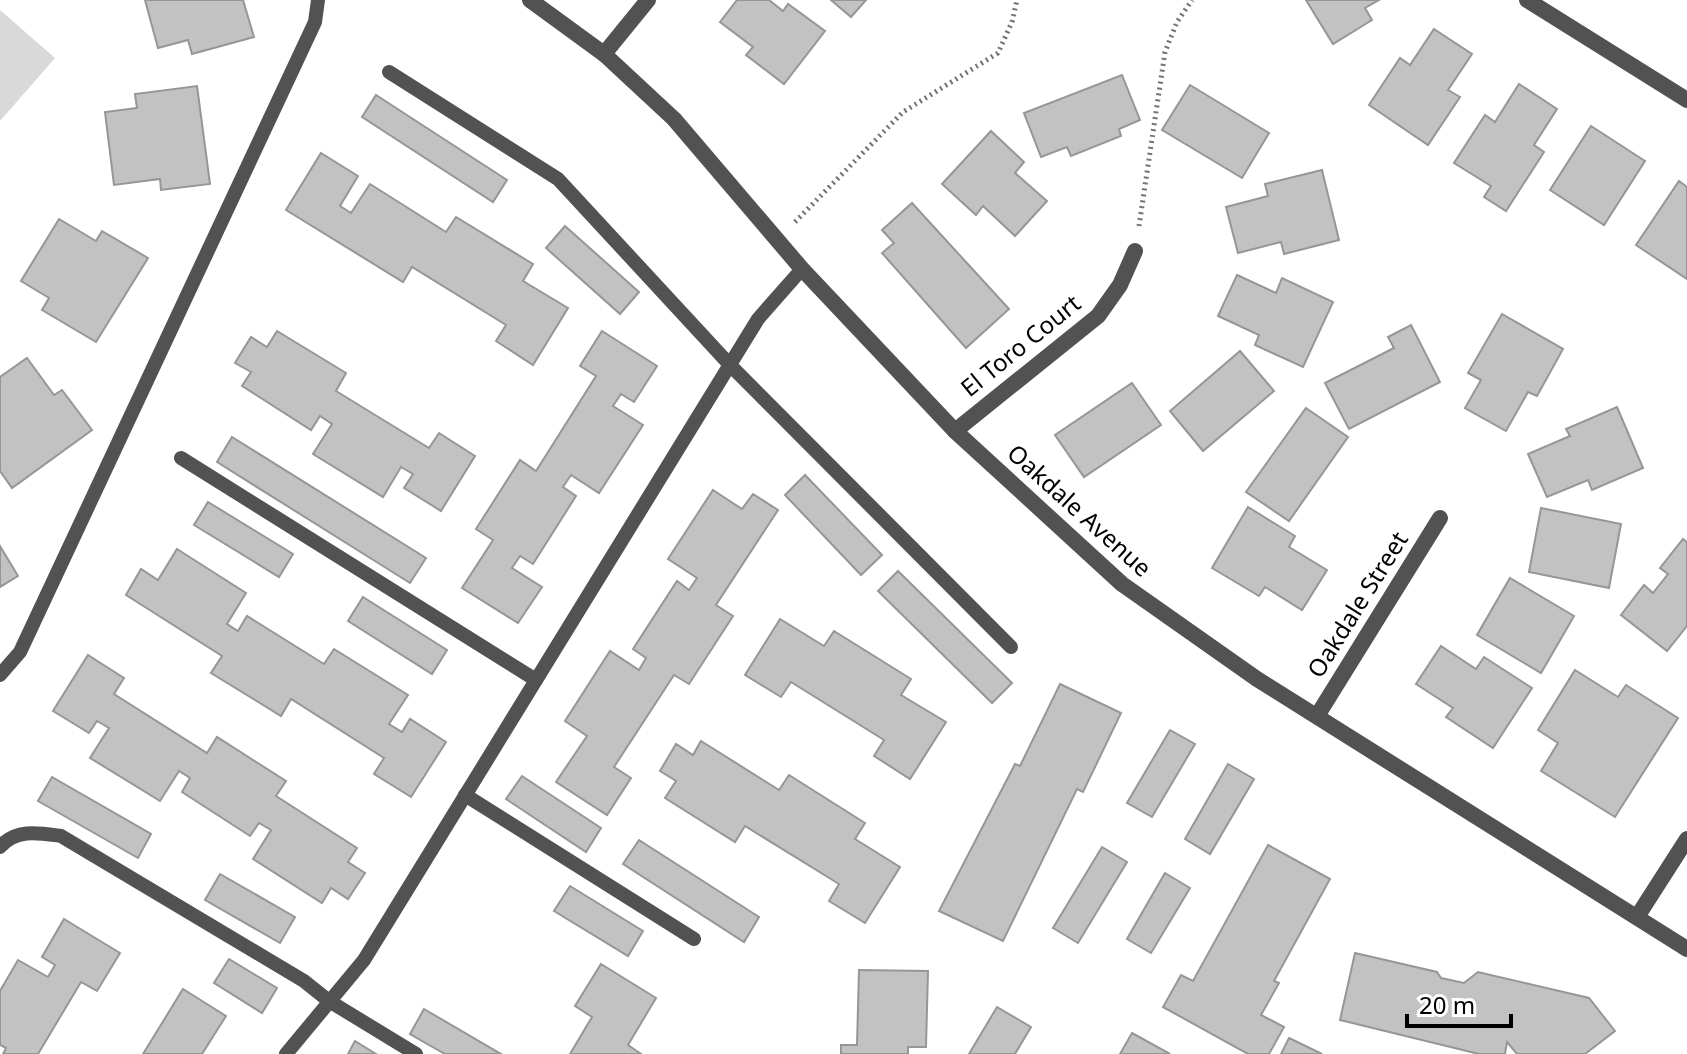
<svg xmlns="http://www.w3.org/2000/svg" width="1687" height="1054" font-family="'Noto Sans',sans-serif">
<rect width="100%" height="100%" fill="#fff"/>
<polygon fill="#d9d9d9" points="0,10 55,58 0,121"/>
<g fill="#c2c2c2" stroke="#969696" stroke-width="2">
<polygon points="145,0 243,0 254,37 192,54 188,40 158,48"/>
<polygon points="737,0 769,0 783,11 788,4 825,31 784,84 746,55 753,47 720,22"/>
<polygon points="831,0 866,0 851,17"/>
<polygon points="1306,0 1379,0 1365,8 1372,20 1333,44"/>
<polygon points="1434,29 1472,54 1448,90 1460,97 1428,145 1369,105 1400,58 1410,65"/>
<polygon points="1122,75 1140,120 1119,129 1121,136 1071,156 1067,147 1041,157 1024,113"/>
<polygon points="1519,84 1557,109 1534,145 1544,152 1506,211 1484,197 1491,186 1454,163 1485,115 1495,122"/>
<polygon points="1190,85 1269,133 1242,178 1162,130"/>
<polygon points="197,86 210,184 161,190 160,179 114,185 105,112 137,108 135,94"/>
<polygon points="376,95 507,180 493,202 362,117"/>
<polygon points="1591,126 1645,161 1604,225 1550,190"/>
<polygon points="991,131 1024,162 1015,173 1047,201 1015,236 983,206 976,215 942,184"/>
<polygon points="321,153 358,176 340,206 351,213 370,184 446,232 456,217 533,264 523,281 568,308 533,365 496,341 506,325 412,267 403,282 286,210"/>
<polygon points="1322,170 1339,240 1284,254 1281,242 1238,253 1226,207 1268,196 1265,184"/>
<polygon points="1679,181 1687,187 1687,279 1636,245"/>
<polygon points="912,203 1009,309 966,348 882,253 894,243 882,230"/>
<polygon points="59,219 96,241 102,231 148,258 96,342 42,310 49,298 21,281"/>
<polygon points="565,226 639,292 620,314 546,248"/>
<polygon points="1237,275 1276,293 1282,278 1333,302 1303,367 1255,345 1259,335 1218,316"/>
<polygon points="1502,314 1563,349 1537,396 1528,392 1506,431 1465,408 1481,380 1468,373"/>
<polygon points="1411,325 1440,382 1349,429 1325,383 1394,348 1388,337"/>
<polygon points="277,331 346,373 336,391 429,448 439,433 475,456 441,511 404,488 413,474 401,467 383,497 313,454 332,424 320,416 311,430 242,386 251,372 235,363 251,337 267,347"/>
<polygon points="602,331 657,366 634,402 621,394 613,406 643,425 599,493 571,475 563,487 576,496 533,564 520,556 512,568 542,587 518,623 462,588 493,540 476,529 520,460 536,471 596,376 580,366"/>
<polygon points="1240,351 1274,391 1203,451 1170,411"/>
<polygon points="27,358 54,395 62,390 92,430 12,488 0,471 0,377"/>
<polygon points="1132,383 1161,425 1084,477 1055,435"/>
<polygon points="1617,407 1643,468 1592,490 1588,480 1547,497 1528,454 1570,436 1566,429"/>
<polygon points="1306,408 1348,437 1289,521 1246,492"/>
<polygon points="232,437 426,558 410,583 217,462"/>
<polygon points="805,475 882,555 861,575 785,495"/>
<polygon points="713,490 742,509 753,494 778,510 716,605 733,616 689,684 674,675 614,767 631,778 607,815 556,782 587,736 565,721 610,651 639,670 646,658 633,649 677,581 689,590 697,578 668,559"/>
<polygon points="208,502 293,554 279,577 194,525"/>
<polygon points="1248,507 1295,536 1289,547 1327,570 1302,610 1265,587 1259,596 1212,568"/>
<polygon points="1541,508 1621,524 1609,588 1529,572"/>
<polygon points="1683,539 1687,542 1687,626 1667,651 1621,615 1644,585 1653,593 1668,574 1660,568"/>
<polygon points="0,546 18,576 0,587"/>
<polygon points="177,549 246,593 227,624 238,631 247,616 324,664 334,649 408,695 389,724 402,732 410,719 446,742 411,797 374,774 384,758 291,699 281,716 211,673 222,656 126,595 141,569 158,580"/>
<polygon points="898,571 1012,683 992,703 878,591"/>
<polygon points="1510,578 1574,616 1541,673 1477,635"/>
<polygon points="363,597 447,650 432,674 348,621"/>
<polygon points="780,619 824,646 834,631 911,679 901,695 946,722 910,779 874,756 884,740 791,682 781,697 745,675"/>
<polygon points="1441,646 1476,669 1484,657 1532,688 1493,748 1446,717 1453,708 1416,684"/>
<polygon points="88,655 124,678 114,694 207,753 217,737 286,781 276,796 357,848 348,862 365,873 348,899 331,888 322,903 253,859 271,830 259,823 250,836 182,792 190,778 179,771 160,801 90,758 109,728 97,721 89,733 53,711"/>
<polygon points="1575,670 1618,697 1626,685 1678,718 1615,817 1541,771 1558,743 1538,730"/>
<polygon points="1060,684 1121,713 1083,792 1077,789 1003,941 939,911 1015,764 1020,766"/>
<polygon points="1170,730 1195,744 1152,817 1127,803"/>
<polygon points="701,741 779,790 789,775 865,823 855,839 900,867 865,923 829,901 839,884 745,826 735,842 665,798 676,781 660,771 676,744 693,755"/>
<polygon points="1228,764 1254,779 1210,854 1185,839"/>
<polygon points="522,776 601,828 586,852 506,799"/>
<polygon points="52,777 151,834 138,858 38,801"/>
<polygon points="639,840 759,917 744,942 623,864"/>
<polygon points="1268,845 1330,879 1274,981 1279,983 1261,1015 1284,1027 1269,1054 1248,1054 1163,1007 1181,975 1193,981"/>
<polygon points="1102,847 1127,862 1078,943 1053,928"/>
<polygon points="1165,873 1190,888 1151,953 1127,939"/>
<polygon points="220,874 295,917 280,943 205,900"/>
<polygon points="570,886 643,931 628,956 554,911"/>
<polygon points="64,919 120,953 97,991 81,982 38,1054 3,1054 6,1048 0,1045 0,991 18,960 48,977 55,965 42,957"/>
<polygon points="1355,953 1437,972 1441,978 1464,983 1478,972 1589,998 1615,1031 1585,1054 1517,1054 1507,1042 1505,1054 1479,1054 1340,1020"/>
<polygon points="229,959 277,988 262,1013 214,983"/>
<polygon points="601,964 656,998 628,1045 641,1054 570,1054 592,1017 575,1006"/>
<polygon points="859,970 928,971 926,1047 908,1047 908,1054 841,1054 841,1045 857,1045"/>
<polygon points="183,989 226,1016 202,1054 143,1054"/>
<polygon points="997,1007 1031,1027 1015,1054 969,1054"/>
<polygon points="424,1009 501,1054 445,1054 410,1034"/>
<polygon points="1132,1033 1170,1054 1120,1054"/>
<polygon points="1289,1038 1322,1054 1281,1054"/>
<polygon points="355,1041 376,1054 348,1054"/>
</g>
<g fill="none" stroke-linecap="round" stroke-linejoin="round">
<g stroke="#747474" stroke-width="5" stroke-dasharray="2 4" stroke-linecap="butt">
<polyline points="795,222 903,112 998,53 1012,22 1017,0"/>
<polyline points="1139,226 1165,52 1177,22 1192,0"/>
</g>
<g stroke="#525252" stroke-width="14">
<polyline points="389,72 558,179 730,365 1011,647"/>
<polyline points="181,458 536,680"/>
<polyline points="0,675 20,652 315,22 318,0"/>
<polyline points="465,795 694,939"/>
<path d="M0 847C16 828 40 833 61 836L304 981 329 1001 416 1054"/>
<polyline points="286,1054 364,960 758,319 802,269"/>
</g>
<g stroke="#525252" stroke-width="16">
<polyline points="1527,0 1687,100"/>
<polyline points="604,54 648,0"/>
<polyline points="955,431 1098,316 1120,285 1135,251"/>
<polyline points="1317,716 1440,518"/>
<polyline points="1637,917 1687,839"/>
</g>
<polyline stroke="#525252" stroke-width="16" points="530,0 604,54 674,119 802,269 955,431 1122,584 1257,679 1687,949"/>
</g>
<g text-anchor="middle" stroke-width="8" stroke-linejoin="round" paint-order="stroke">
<g font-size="24" fill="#000" stroke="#fff">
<text transform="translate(1021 346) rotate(-39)" y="8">El Toro Court</text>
<text transform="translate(1079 511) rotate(42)" y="8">Oakdale Avenue</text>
<text transform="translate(1358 605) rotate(-58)" y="8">Oakdale Street</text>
</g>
</g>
<path d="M1407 1014v12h104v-12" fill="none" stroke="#000000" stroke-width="4"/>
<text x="1419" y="1014" font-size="24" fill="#000000" stroke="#ffffff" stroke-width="6" paint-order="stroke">20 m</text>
</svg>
